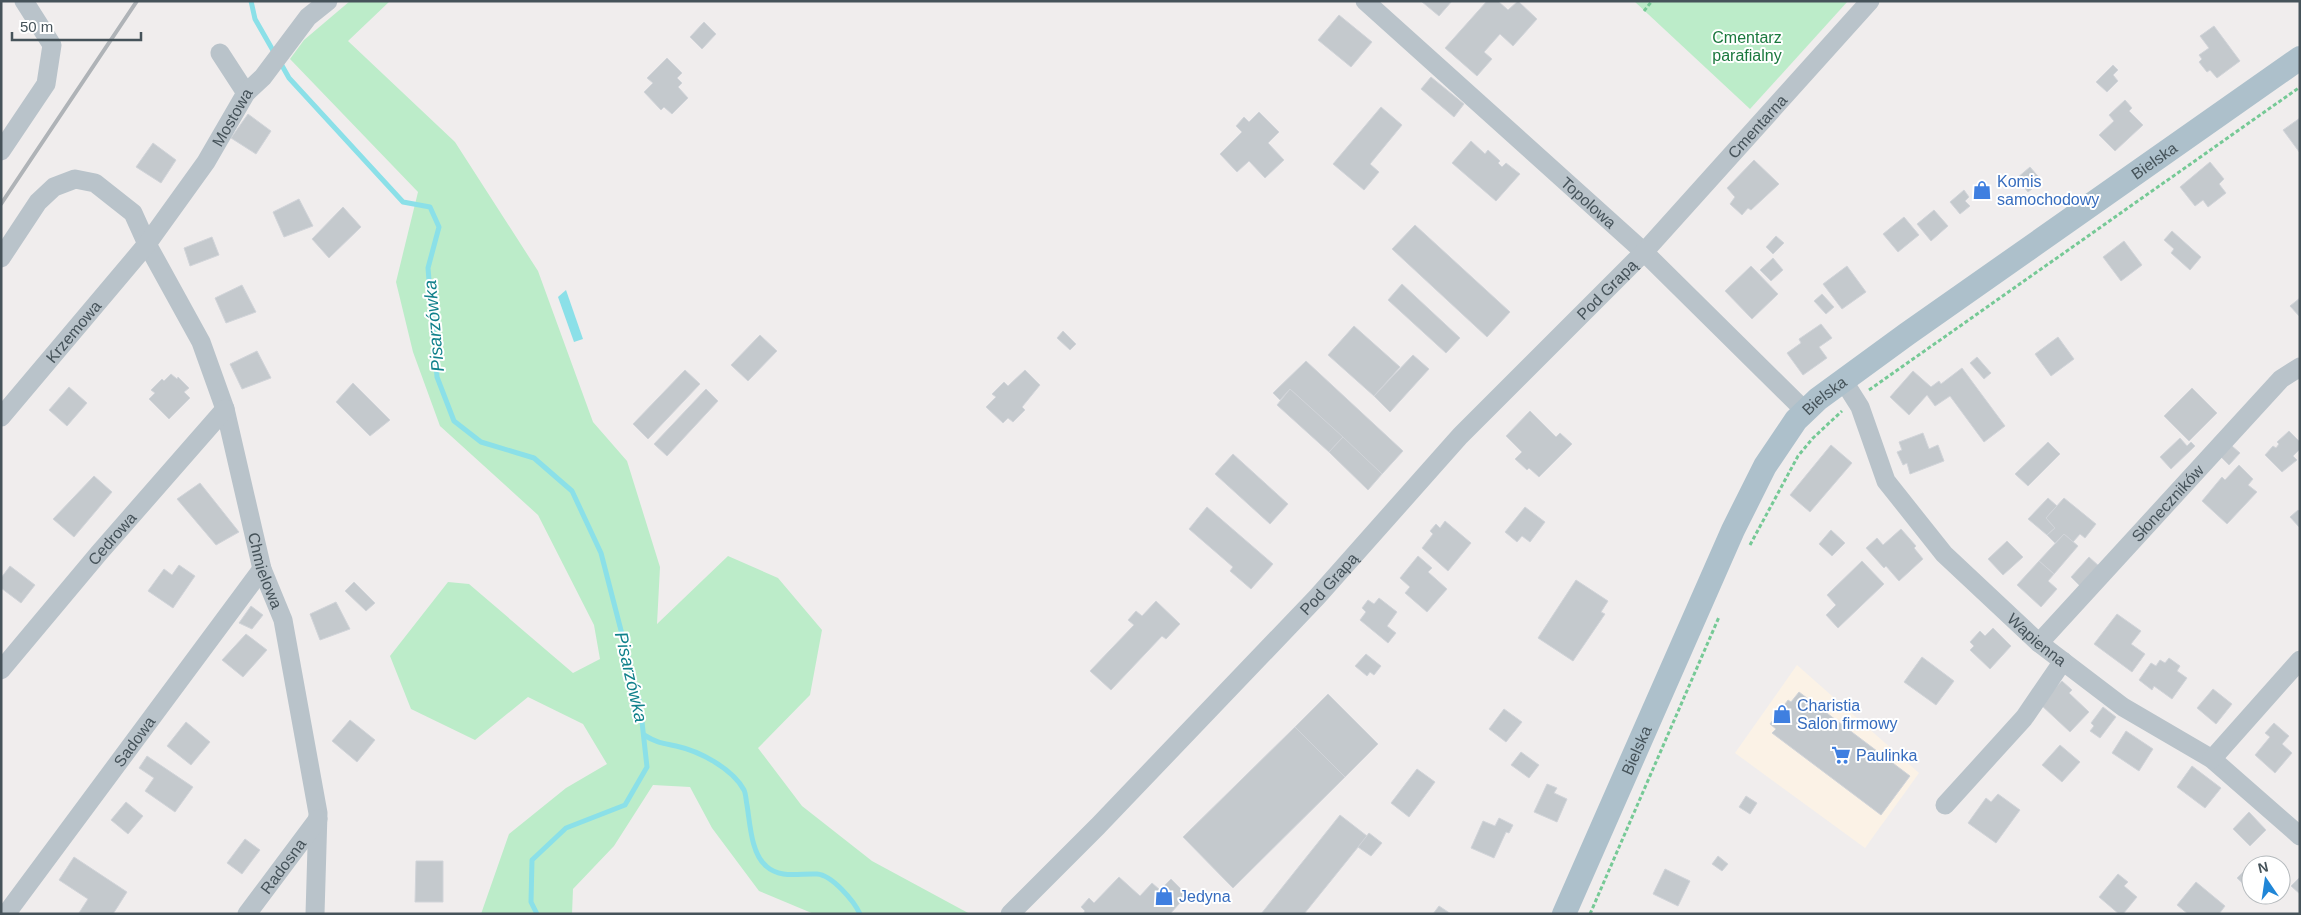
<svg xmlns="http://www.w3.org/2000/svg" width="2301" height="915" font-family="Arial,sans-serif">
<rect width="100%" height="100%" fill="#f0eded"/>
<polygon fill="#fbf2e6" points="1797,665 1919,773 1865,848 1735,753"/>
<g fill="#bcecc9">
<polygon points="350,1 390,1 348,41 455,142 538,271 593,422 627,461 660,567 657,624 728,556 778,578 822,630 810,695 758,748 802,806 872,861 970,914 814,914 759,891 712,828 690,787 653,785 614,846 573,889 572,914 481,914 509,834 566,788 607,764 583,724 528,697 475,740 411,709 390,656 448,582 469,584 573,673 600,659 594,625 538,515 440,426 413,352 396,282 418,192 290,59 304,40"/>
<polygon points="1634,1 1848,1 1750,109"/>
</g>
<polygon fill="#8be0e8" points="566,290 583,339 574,342 558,297"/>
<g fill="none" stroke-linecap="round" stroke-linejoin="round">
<g stroke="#8be0e8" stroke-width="5">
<polyline points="251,1 255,19 275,54"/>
<polyline points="280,62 289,78 403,202 430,207 439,227 428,268 437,377 454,421 481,442 534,458 572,491 601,553 640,704 647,767 625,805 566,828 532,860 531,902 537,914"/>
<path d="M644 735C657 743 662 743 676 746 699 751 732 768 744 790 746 794 746 801 747 805 750 823 751 853 766 866 780 879 800 873 817 874 832 875 854 901 860 914"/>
</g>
</g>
<g fill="#c4c9cd" stroke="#d1d4d9">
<polygon points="1421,1 1452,1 1439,16"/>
<polygon points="1487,1 1498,1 1508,10 1518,1 1537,19 1513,46 1500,34 1484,52 1492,59 1477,76 1445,48"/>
<polygon points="1339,15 1372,42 1351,67 1318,40"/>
<polygon points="704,22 716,34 702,49 690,37"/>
<polygon points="2214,26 2240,61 2217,78 2210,70 2207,72 2199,62 2202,59 2199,55 2209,48 2200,36"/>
<polygon points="667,58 682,73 677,78 682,83 678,87 688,98 672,114 664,107 661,110 644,92 653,83 647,78"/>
<polygon points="2113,65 2118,70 2113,75 2118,81 2107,92 2096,82"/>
<polygon points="1431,77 1464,104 1454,117 1421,89"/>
<polygon points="2125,100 2132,108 2129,111 2143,125 2115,151 2099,135 2114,121 2109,115"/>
<polygon points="1381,107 1402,125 1370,164 1379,172 1364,190 1333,164"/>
<polygon points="1259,112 1279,132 1268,143 1284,160 1265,178 1249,161 1237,172 1220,154 1242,132 1236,126 1244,117 1249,122"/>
<polygon points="248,114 271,131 256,154 231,138"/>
<polygon points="2300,118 2300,153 2283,130"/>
<polygon points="1471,141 1485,154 1488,150 1500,161 1498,163 1502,167 1506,163 1520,174 1496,201 1452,163"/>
<polygon points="153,143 176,160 161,183 136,167"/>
<polygon points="1754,160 1779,184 1751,210 1748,208 1742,215 1730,204 1735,197 1727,188"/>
<polygon points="2210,162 2224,179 2219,184 2226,193 2208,207 2203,200 2195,206 2180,187"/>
<polygon points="2030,167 2042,181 2028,192 2017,178"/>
<polygon points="1964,190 1969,197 1965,201 1970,206 1960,214 1950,202"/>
<polygon points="299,199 313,226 284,237 273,212"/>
<polygon points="343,207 361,227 329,258 312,239"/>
<polygon points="1934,210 1948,226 1931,241 1917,224"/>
<polygon points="1904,217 1919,235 1898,252 1883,234"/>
<polygon points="1415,225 1510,312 1487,337 1392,249"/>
<polygon points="2172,231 2201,257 2190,270 2171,253 2174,249 2164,240"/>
<polygon points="1776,236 1784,243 1773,254 1766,247"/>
<polygon points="212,237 219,255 190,266 184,248"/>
<polygon points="2124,241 2142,265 2121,281 2103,257"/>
<polygon points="1773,258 1783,270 1771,281 1760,270"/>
<polygon points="1751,266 1778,294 1752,319 1725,291"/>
<polygon points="1847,266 1866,292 1842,309 1823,284"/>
<polygon points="1402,284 1460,338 1446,353 1388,300"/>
<polygon points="242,285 256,312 226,323 215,298"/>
<polygon points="1822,294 1834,307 1826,314 1814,301"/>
<polygon points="2300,298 2300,317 2290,306"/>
<polygon points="1821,324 1832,338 1819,347 1827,358 1803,375 1787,353 1801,343 1799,339"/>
<polygon points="1354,326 1400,367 1374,396 1328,355"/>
<polygon points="1063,331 1076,344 1070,350 1057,338"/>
<polygon points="760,335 777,351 748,381 731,365"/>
<polygon points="2058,337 2074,359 2051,376 2035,354"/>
<polygon points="257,351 271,378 242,389 230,364"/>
<polygon points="1413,355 1429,369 1390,412 1374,396"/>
<polygon points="1977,357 1991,373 1984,379 1970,363"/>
<polygon points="1306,361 1403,451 1382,474 1290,389 1280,400 1273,393"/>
<polygon points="1962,368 2005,426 1984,442 1950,396 1935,406 1927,395 1909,415 1890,397 1913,371 1931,387 1939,381 1941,384"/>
<polygon points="685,370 700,384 648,439 633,424"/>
<polygon points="1025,370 1040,385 1022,407 1025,410 1013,422 1008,418 1003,423 986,407 996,397 992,394 1004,382 1008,386"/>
<polygon points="171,374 177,379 178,377 189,388 184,392 190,398 169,419 149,399 155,393 151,390 162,379 164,381"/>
<polygon points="353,383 390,420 370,436 336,402"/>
<polygon points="69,387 87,403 67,426 49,410"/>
<polygon points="2192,388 2217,413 2189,441 2164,416"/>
<polygon points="706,389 718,401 667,456 654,444"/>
<polygon points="1290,389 1343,437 1329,452 1277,405"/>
<polygon points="1530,411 1556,437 1560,433 1572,444 1539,477 1529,468 1527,470 1515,459 1522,452 1506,436"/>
<polygon points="2289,431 2300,442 2300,449 2293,456 2297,460 2282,472 2265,455 2273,446 2276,448 2279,444 2277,442"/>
<polygon points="1923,433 1929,449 1938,445 1944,461 1910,474 1907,463 1903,465 1897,452 1902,450 1899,442"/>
<polygon points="1343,437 1382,474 1368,490 1329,452"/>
<polygon points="2180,438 2187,446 2191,442 2195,446 2171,469 2160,457"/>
<polygon points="2048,442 2060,454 2028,486 2015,474"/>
<polygon points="1831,445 1852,463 1810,512 1790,495"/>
<polygon points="2232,446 2240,453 2229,465 2221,457"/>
<polygon points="1233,454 1288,504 1270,524 1215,474"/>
<polygon points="2239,465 2253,479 2248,485 2257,492 2227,524 2202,501 2222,477 2225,480"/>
<polygon points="94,476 112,492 74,537 53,519"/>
<polygon points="200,483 239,532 216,545 177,499"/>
<polygon points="2048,498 2057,506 2046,518 2055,528 2047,535 2028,519"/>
<polygon points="2064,498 2096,524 2085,538 2080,534 2073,542 2064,534 2055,543 2047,535 2055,528 2046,518"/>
<polygon points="1207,507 1273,564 1251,589 1230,571 1233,567 1189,529"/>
<polygon points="1525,507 1545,522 1530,542 1522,536 1517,542 1505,532"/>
<polygon points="2298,510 2300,512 2300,528 2290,517"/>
<polygon points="1445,521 1471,543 1448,571 1422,548 1433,534 1430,531 1436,524 1440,528"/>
<polygon points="1901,529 1916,546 1914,548 1923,559 1899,581 1886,566 1884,568 1866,548 1877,538 1883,545"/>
<polygon points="1831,530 1845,543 1832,556 1819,544"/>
<polygon points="2064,534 2078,546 2054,574 2039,561"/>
<polygon points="2007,541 2023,557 2003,575 1988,559"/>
<polygon points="1418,556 1432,568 1428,572 1447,589 1427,612 1405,593 1410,587 1400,578"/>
<polygon points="2089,557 2100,567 2081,587 2071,577"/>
<polygon points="1862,561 1884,584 1838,628 1826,615 1836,605 1827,595"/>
<polygon points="2039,561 2054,574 2048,581 2057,589 2041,607 2017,585"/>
<polygon points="179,565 195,576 173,608 148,591 164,569 172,575"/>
<polygon points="10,566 35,585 21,603 1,588 1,578"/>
<polygon points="1576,580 1608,601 1601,612 1605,614 1573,661 1538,638"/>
<polygon points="354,582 375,603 366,611 345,591"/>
<polygon points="1379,598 1397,612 1387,626 1396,633 1388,643 1360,620 1366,612 1362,608 1368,600 1374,604"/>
<polygon points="1156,601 1180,624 1166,639 1162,636 1111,690 1090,671 1134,625 1128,620 1136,611 1142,616"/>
<polygon points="336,602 350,629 320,640 310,614"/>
<polygon points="251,606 263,615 252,629 239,623"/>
<polygon points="2117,614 2141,631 2131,644 2145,654 2132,672 2094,644"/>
<polygon points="1993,628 2011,646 1990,669 1970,650 1974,646 1970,642 1980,631 1985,636"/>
<polygon points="246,634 267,650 243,677 222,660"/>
<polygon points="1366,654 1381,666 1374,675 1370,672 1367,676 1355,666"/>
<polygon points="1922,657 1954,681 1936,705 1904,682"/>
<polygon points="2169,658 2180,666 2177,671 2187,678 2172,699 2154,686 2152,690 2139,680 2151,663 2156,666 2160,660 2165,663"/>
<polygon points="2062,681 2072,690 2069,693 2089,712 2070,732 2040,704"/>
<polygon points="2213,689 2232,704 2216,724 2197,708"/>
<polygon points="1799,692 1910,776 1881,815 1772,733 1776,729 1770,724 1788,700 1791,702"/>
<polygon points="1328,694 1378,744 1345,777 1295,727"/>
<polygon points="2103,707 2116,717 2100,738 2090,731 2094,726 2091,723"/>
<polygon points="1504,709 1522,722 1506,742 1489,729"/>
<polygon points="350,720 375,740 357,762 332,741"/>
<polygon points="186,722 210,742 191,765 167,746"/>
<polygon points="2274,723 2289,736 2282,744 2292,753 2275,773 2255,755 2270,737 2265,733"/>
<polygon points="1295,727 1345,777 1233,888 1183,837"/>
<polygon points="2126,731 2153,749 2139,771 2112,753"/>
<polygon points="2060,745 2080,762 2062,782 2042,765"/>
<polygon points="1521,752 1539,765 1529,778 1511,765"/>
<polygon points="147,756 193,787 175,812 145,791 154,778 139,768"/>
<polygon points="2192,766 2221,788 2205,808 2177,787"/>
<polygon points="1417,769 1435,782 1409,817 1391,803"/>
<polygon points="1547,784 1557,788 1554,793 1567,799 1557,822 1534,812"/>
<polygon points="1998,794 2020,810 1996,843 1968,823 1986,798 1991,802"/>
<polygon points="1746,796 1757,803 1750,814 1739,807"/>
<polygon points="126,802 143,816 128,834 111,820"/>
<polygon points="2249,812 2266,830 2250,846 2233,829"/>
<polygon points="1340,815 1367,836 1304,914 1261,914"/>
<polygon points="1499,818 1513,825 1509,833 1506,832 1494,858 1471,848 1483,821 1495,826"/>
<polygon points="1369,833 1382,843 1371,856 1358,847"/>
<polygon points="245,839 260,850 242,874 227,863"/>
<polygon points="1718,856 1728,864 1722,871 1712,864"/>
<polygon points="74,857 127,892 113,914 79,913 88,899 59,880"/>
<polygon points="416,861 443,861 443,902 415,902"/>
<polygon points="1665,869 1690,881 1678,906 1653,894"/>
<polygon points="2245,870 2251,875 2251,885 2248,888 2237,878"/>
<polygon points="2118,874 2128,882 2124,886 2137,897 2123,914 2119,914 2099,897"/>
<polygon points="1119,877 1140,896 1152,883 1160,890 1171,879 1187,895 1170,914 1083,914 1085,911 1081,907 1089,898 1094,903"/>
<polygon points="2300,877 2300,894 2291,886"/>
<polygon points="2196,882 2225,906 2219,914 2188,914 2177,905"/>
<polygon points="1439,906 1451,914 1433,914"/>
</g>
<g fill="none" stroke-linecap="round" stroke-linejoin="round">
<g stroke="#76c996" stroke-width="3" stroke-dasharray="4 2.5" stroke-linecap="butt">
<polyline points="1644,11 1652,1"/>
<polyline points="1869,390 2300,87"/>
<polyline points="1750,545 1798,456 1813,438 1842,411"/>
<polyline points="1590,914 1719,617"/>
</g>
<g stroke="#b9c3ca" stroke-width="19">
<path id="s1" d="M1365 1 1644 252 1805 411"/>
<polyline points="220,53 246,93"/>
<polyline points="1,151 46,84 52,45 24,1"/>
<path id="s2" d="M1 258 38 202 54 187 75 179 95 183 133 213 147 244 201 342 225 409 262 569 283 620 318 813 315 914"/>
<path id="s3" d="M1843 380 1860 407 1886 481 1944 554 2039 643 2123 707 2212 759 2300 836"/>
<path id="s4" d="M1 417 147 244 206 162 246 93 263 77 308 17 328 1"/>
<path id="s5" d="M2039 643 2281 379 2300 367"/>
<path id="s6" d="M1 670 99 553 225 409"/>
<polyline points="2212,759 2300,660"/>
<polyline points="1945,805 2024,718 2063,661"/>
<path id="s7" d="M6 914 262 569"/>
<path id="s8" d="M247 914 318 819"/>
<path id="s9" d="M1010 914 1098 826 1317 597 1460 436 1644 252 1870 1"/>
</g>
<path stroke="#adc0cb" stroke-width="24" id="s10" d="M1564 914 1733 530 1765 466 1796 420 1818 399 1907 334 2300 58"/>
<polyline stroke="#afb3b7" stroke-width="4" points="1,204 137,1"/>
</g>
<defs>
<g id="shop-bare" transform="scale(1.5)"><path d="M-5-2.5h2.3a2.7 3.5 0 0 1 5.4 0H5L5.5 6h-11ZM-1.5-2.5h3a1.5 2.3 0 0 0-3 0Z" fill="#3f7fe0" stroke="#fff" stroke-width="2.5" paint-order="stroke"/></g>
<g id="supermarket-bare" transform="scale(1.5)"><path d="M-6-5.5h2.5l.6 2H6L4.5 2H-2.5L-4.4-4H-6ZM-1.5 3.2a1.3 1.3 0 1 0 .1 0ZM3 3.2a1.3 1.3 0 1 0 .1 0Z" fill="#3f7fe0" stroke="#fff" stroke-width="2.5" paint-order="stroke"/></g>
</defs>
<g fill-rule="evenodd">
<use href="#shop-bare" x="1982" y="190"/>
<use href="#shop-bare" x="1782" y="714"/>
<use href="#supermarket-bare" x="1841" y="755"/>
<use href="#shop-bare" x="1164" y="896"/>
</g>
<g text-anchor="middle" stroke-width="4" stroke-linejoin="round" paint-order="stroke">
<g font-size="16" fill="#1a783d" stroke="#fff">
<text x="1747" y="43">Cmentarz<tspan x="1747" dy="18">parafialny</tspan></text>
</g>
<g font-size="16" fill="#46535a" stroke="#fff">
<text dy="6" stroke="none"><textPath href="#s4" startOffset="379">Mostowa</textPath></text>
<text dy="6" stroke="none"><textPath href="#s9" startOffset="1086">Cmentarna</textPath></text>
<text dy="6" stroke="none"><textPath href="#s10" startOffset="989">Bielska</textPath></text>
<text dy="6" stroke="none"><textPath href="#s1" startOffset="301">Topolowa</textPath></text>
<text dy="6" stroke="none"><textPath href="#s9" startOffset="864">Pod Grapą</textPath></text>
<text dy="6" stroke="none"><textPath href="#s4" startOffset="112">Krzemowa</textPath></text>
<text dy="6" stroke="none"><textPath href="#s10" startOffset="584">Bielska</textPath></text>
<text dy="6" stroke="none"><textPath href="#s5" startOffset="190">Słoneczników</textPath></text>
<text dy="6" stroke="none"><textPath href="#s6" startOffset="172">Cedrowa</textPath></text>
<text dy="6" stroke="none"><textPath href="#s2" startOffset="564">Chmielowa</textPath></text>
<text dy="6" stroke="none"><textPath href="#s9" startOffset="459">Pod Grapą</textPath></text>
<text dy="6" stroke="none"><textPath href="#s3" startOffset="330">Wapienna</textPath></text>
<text dy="6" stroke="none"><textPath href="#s7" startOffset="215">Sadowa</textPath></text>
<text dy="6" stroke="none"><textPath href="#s10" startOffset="179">Bielska</textPath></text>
<text dy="6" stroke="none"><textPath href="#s8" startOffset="60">Radosna</textPath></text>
</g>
<g font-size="16" fill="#366cbe" stroke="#fff" text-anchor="start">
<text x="1997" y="187">Komis<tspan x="1997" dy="18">samochodowy</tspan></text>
<text x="1797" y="711">Charistia<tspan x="1797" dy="18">Salon firmowy</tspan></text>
<text x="1856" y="761">Paulinka</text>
<text x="1179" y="902">Jedyna</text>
</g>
<g font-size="18" font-style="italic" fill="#11818b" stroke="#fff">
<text transform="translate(434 326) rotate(-95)" y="6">Pisarzówka</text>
<text transform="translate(631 677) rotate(77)" y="6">Pisarzówka</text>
</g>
</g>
<rect width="2301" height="915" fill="none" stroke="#46535a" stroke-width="5"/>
<g transform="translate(2266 880) rotate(347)"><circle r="24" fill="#ffffff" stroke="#b5babd"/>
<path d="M0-4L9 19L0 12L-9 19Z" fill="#2086d7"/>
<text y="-8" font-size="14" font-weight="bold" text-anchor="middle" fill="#46535a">N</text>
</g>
<path d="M12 32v8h129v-8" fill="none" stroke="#46535a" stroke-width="2.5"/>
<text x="20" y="32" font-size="15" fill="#46535a" stroke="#ffffff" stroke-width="4" paint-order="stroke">50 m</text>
</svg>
